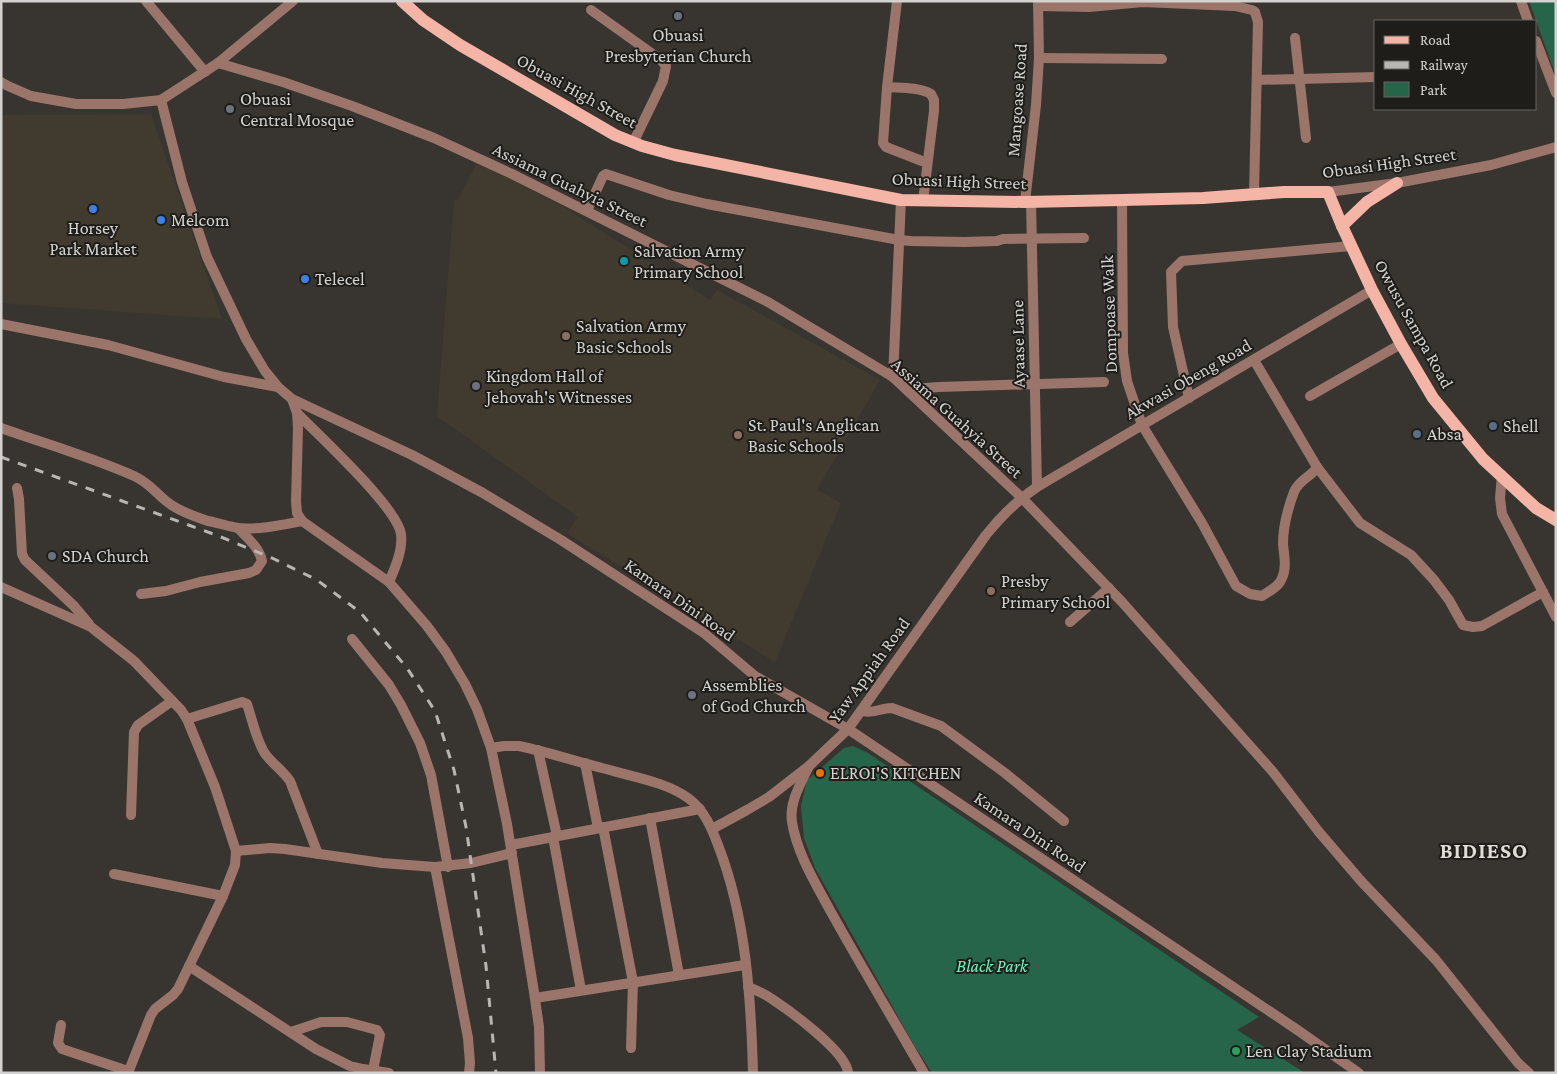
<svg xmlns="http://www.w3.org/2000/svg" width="1557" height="1074" font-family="'Crimson Pro',serif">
<rect width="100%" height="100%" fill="#383530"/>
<g fill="#413a2f">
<polygon points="151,114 222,319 1,303 1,115"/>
<polygon points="475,161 511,177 511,179 565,208 710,300 717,290 880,380 817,490 841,503 775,662 567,533 578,517 437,416 454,200 457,201 476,165 474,163"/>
</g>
<g fill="#27654b">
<polygon points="1529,1 1556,1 1556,76"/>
<polygon points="853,746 868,753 1259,1017 1237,1030 1305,1073 932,1073 914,1045 815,868 804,838 801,806 807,780 844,748"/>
</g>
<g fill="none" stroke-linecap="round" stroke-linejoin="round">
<g stroke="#9b746a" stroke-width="10">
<polyline points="146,1 205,72"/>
<path d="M897 1 887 87C902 88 918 87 931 94L934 100V111L923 201"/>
<polyline points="1521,1 1528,21"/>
<polyline points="1039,6 1089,7 1143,2 1235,6 1252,10 1255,12 1258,22 1254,193"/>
<polyline points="591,10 661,60 666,66 663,81 633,143"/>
<polyline points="1295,38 1306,138"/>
<polyline points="1536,41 1556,93"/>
<polyline points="1039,58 1162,59"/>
<polyline points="218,63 283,82 352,106 434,138 512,174 768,302 893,377 1022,498 1122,602 1273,772 1319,832 1361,881 1436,960 1518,1063 1529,1073"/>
<polyline points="1257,80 1376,77"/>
<polyline points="887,87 883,143 886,147 927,163"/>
<path d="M1122 200 1123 353 1127 381 1142 425 1202 523 1236 586 1250 594 1262 596C1269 591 1279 587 1282 578 1287 568 1284 555 1283 544 1283 526 1288 508 1294 492 1300 478 1312 477 1317 467L1254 360"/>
<polyline points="1031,201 1037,487"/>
<polyline points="1025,202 1036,105 1039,58 1038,1"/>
<polyline points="587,211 603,176 606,174 669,195 707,204 899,240 911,241 964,242 997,241 1003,239 1084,238"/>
<polyline points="1,324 108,345 224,377 278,387"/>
<polyline points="893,377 901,200"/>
<polyline points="913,395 925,388 939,387 1104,382"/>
<polyline points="1310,396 1401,344"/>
<polyline points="1189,398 1173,327 1171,272 1182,261 1351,246"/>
<polyline points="292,399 297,413 298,428 296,501 297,513 302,521 389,582 427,626 446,652 465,684 477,709 491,748 507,824 534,992 539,1027 540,1073"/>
<path d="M297 413C319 436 397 507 401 534 403 550 395 568 389 582"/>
<path d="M1 428C46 444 91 457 134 476 152 484 158 497 173 506 184 513 196 517 208 521 218 523 228 526 238 528 259 530 281 525 302 521"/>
<polyline points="1317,467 1360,523 1411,555 1434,580 1449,600 1463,625 1473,627 1482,626 1543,592"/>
<polyline points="1502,475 1500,498 1502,514 1556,617"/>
<polyline points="17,488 19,499 22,554 25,560 74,606 89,624"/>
<polyline points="1,587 91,627 134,661 181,710 187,719 215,787 236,851 235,865 223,896 178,989 173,995 155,1009 151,1015 128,1073"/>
<path d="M141 594 166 591 200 582 249 573 256 570 262 561C259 547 247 538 238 528"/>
<polyline points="1070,622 1109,588"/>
<polyline points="352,639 389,685 401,705 420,743 431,775 448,867"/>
<path d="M861 711C874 714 880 708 892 708L941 726 1005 773 1064 821"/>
<path d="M187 719 242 702 247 704C252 719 257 743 266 755 274 765 283 771 290 781L318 854"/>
<path d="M491 748 504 746H519C548 752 577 762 606 769 633 777 666 782 688 798 704 809 712 829 718 845 746 917 751 997 753 1073"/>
<polyline points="538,750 557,836"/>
<polyline points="585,763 598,828"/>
<path d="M808 768C800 785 789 803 792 822 797 854 816 884 831 912 861 966 893 1019 924 1073"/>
<polyline points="131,815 134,732 138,725 172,701"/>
<polyline points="650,818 679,975"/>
<polyline points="603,827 633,982 631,1048"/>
<path d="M712 829 747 810 769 797 809 766 848 729 986 535C1002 515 1016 501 1037 487L1372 290"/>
<polyline points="553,837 581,990"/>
<polyline points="511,845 700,809"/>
<polyline points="236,851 270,848 285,849 382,863 435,867 471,863 512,853"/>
<polyline points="435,867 468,1038 470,1063 469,1073"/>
<polyline points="114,874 223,896"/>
<polyline points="189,966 316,1049 350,1066 363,1069 389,1073"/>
<path d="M748 987C756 990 765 994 772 999 790 1011 847 1052 848 1073"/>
<polyline points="535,998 745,965"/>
<polyline points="61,1025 58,1043 62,1049 128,1071"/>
<polyline points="291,1032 321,1022 347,1022 377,1030 380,1035 373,1070"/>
</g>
<g stroke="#9b746a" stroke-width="10">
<polyline points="1,82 8,86 31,96 76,104 123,104 161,100 218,63 293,1"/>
<polyline points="161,100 182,182 207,257 246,339 265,371 278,387 292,399 412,455 483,493 561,540 704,633 755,676 848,729 1296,1029 1359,1073"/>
<polyline points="1328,192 1397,183 1491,165 1556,147"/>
</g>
<g stroke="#f5b5a6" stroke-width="12">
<polyline points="402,1 423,20 460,45 615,135 642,146 675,155 901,200 1025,202 1122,200 1203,198 1284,192 1328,192 1342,226 1372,290 1401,344 1433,398 1483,459 1536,508 1556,520"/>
<polyline points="1342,226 1367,202 1397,183"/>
</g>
<polyline stroke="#b8b6b2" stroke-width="3" stroke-dasharray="9 9" stroke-linecap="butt" points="1,457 216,535 272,558 317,580 360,612 407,668 435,711 454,770 466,827 486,966 496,1073"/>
</g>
<g fill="#6b7280" stroke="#1e1d1a" stroke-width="2">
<circle cx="678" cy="16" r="5"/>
<circle cx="230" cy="109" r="5"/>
<circle cx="476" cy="386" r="5"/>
<circle cx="52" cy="556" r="5"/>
<circle cx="692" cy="695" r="5"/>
</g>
<g fill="#3f7fe0" stroke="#1e1d1a" stroke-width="2">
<circle cx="93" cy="209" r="5"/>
<circle cx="161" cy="220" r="5"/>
<circle cx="305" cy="279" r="5"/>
</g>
<circle fill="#0f9aa8" stroke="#1e1d1a" stroke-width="2" cx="624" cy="261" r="5"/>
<g fill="#8d6e63" stroke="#1e1d1a" stroke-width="2">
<circle cx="566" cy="336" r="5"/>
<circle cx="738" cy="435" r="5"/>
<circle cx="991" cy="591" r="5"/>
</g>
<g fill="#5c6f8a" stroke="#1e1d1a" stroke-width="2">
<circle cx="1493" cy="426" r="5"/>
<circle cx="1417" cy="434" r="5"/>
</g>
<circle fill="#e8710a" stroke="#1e1d1a" stroke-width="2" cx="820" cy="773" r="5"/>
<circle fill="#2e9e5b" stroke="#1e1d1a" stroke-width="2" cx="1236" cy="1051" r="5"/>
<g text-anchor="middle" stroke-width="4" stroke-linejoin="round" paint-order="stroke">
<g font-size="18" fill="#d4d2cf" stroke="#1e1d1a" text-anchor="start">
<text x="678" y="41" text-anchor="middle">Obuasi<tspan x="678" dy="21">Presbyterian Church</tspan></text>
<text x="240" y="105">Obuasi<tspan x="240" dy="21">Central Mosque</tspan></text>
<text x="171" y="226">Melcom</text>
<text x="93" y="234" text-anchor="middle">Horsey<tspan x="93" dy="21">Park Market</tspan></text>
<text x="634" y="257">Salvation Army<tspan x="634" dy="21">Primary School</tspan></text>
<text x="315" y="285">Telecel</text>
<text x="576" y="332">Salvation Army<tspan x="576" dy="21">Basic Schools</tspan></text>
<text x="486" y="382">Kingdom Hall of<tspan x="486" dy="21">Jehovah's Witnesses</tspan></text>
<text x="748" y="431">St. Paul's Anglican<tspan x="748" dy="21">Basic Schools</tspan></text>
<text x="1503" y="432">Shell</text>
<text x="1427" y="440">Absa</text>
<text x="62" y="562">SDA Church</text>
<text x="1001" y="587">Presby<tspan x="1001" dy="21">Primary School</tspan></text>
<text x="702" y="691">Assemblies<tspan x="702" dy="21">of God Church</tspan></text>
<text x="830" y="779">ELROI'S KITCHEN</text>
<text x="1246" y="1057">Len Clay Stadium</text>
</g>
<g font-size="18" fill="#d4d2cf" stroke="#1e1d1a">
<text transform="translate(577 91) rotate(29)" y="6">Obuasi High Street</text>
<text transform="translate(1017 100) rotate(-86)" y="6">Mangoase Road</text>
<text transform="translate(1389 163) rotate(-8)" y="6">Obuasi High Street</text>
<text transform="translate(959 181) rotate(2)" y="6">Obuasi High Street</text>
<text transform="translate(570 185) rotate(26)" y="6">Assiama Guahyia Street</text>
<text transform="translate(1109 314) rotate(-92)" y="6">Dompoase Walk</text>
<text transform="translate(1414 324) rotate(61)" y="6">Owusu Sampa Road</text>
<text transform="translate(1018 344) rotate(-91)" y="6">Ayaase Lane</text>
<text transform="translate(1188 379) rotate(-30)" y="6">Akwasi Obeng Road</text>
<text transform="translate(957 418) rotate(42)" y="6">Assiama Guahyia Street</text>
<text transform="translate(680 600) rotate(35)" y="6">Kamara Dini Road</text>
<text transform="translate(869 670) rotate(-54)" y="6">Yaw Appiah Road</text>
<text transform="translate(1030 832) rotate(34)" y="6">Kamara Dini Road</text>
</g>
<g font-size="18" font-style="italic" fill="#6ff7be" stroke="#1e1d1a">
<text x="992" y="972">Black Park</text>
</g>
<g font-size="22" font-weight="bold" letter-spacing="1" fill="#e0dbd5" stroke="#1e1d1a">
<text x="1484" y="858">BIDIESO</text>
</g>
</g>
<rect width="1557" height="1074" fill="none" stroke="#d4d2cf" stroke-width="5"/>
<rect x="1374" y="20" width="162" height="90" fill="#1e1d1a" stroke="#676562"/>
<rect x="1384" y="36" width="25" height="8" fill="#f5b5a6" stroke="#676562"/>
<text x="1420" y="45" font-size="15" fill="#d4d2cf">Road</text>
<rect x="1384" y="61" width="25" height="8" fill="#b8b6b2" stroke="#676562"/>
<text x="1420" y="70" font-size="15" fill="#d4d2cf">Railway</text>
<rect x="1384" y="82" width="25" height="15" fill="#27654b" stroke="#676562"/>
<text x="1420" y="95" font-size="15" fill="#d4d2cf">Park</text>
</svg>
